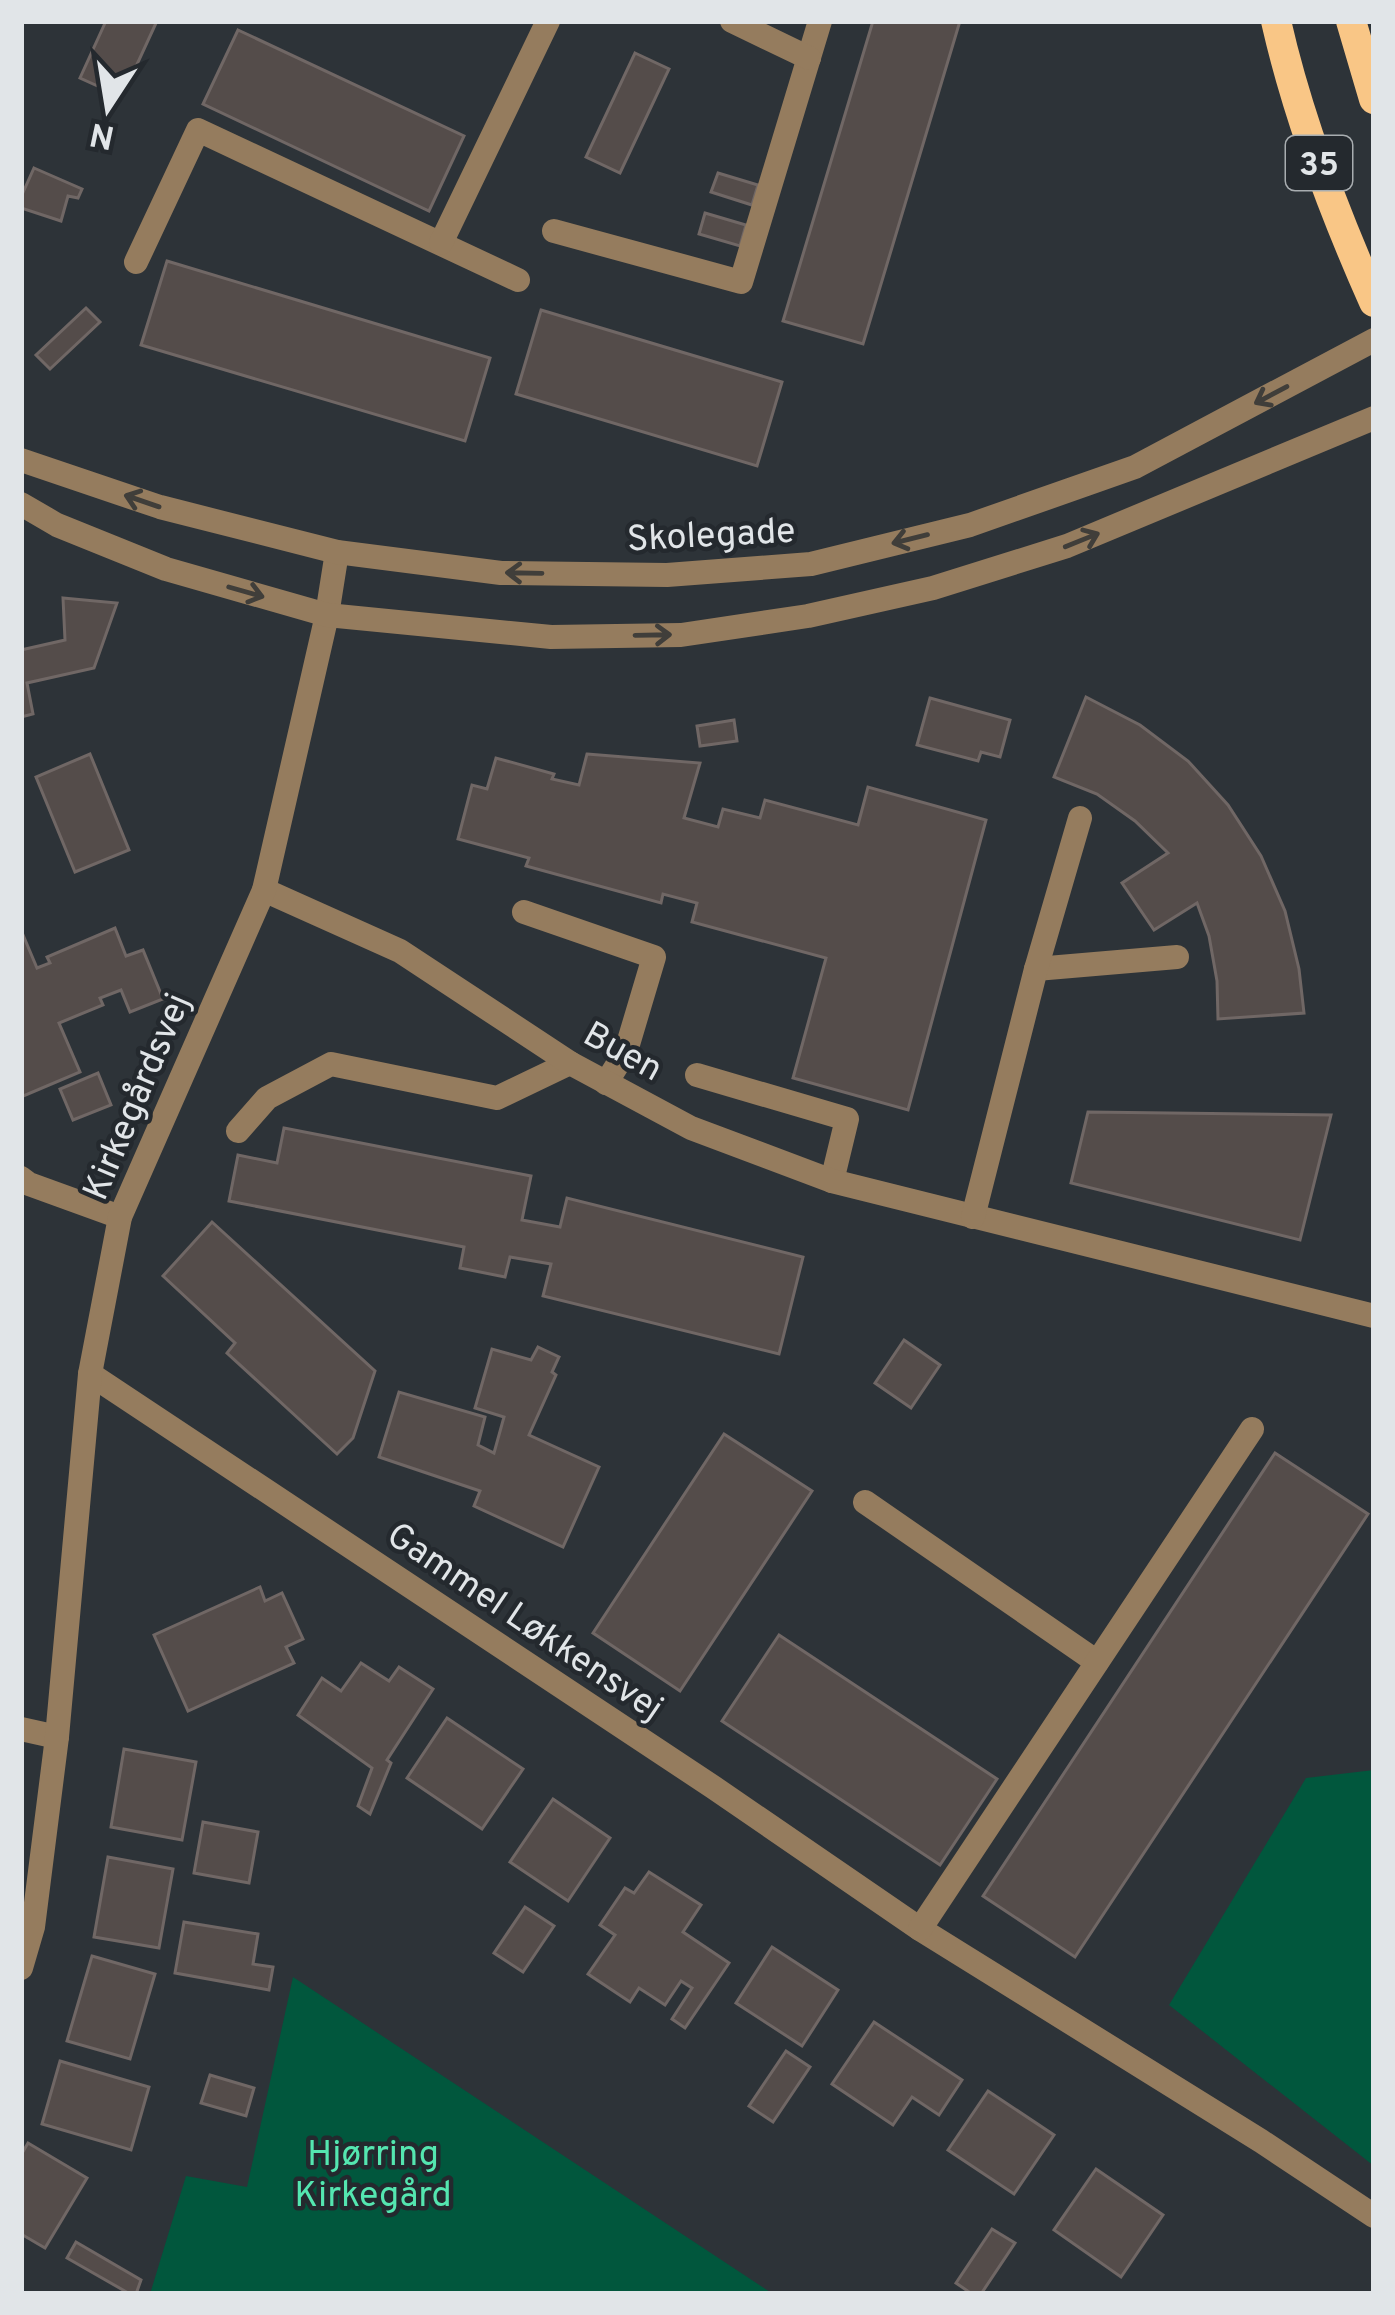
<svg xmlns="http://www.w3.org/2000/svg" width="1395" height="2315" font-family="Overpass,sans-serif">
<rect width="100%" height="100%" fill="#2d3338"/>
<g fill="#01573d">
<polygon points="1374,1770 1374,2166 1169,2005 1306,1778"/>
<polygon points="293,1977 773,2294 150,2294 186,2176 247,2187"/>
</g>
<g fill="#544c4a" stroke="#706765" stroke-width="3">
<polygon points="106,21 157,21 122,97 80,78"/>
<polygon points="873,21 960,21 863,344 783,321"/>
<polygon points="238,30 464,136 429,211 203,104"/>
<polygon points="635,53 669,69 620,173 586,157"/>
<polygon points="34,168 82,189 78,198 68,196 61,221 21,208 21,197"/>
<polygon points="718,173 758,185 752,205 711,192"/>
<polygon points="705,213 746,225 740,246 699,234"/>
<polygon points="167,261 490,358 465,441 141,345"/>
<polygon points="86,308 100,322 50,369 36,355"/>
<polygon points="541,310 782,382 757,466 516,394"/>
<polygon points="63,598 117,603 94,668 27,683 33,714 21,717 21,722 21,650 65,640"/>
<polygon points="1086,697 1140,725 1188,761 1228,805 1261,856 1285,911 1299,969 1304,1013 1218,1019 1217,981 1209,936 1197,903 1154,930 1122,883 1168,853 1135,821 1097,794 1054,777"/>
<polygon points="930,698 1010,720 1000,757 981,752 978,761 917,745"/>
<polygon points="734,720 737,741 700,746 697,726"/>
<polygon points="90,754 129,850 75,872 36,777"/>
<polygon points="587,754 700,763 684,818 718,827 723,809 760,818 765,800 858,825 868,787 986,820 908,1110 793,1078 826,958 692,922 697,903 663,894 661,903 526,866 529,858 458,839 472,785 487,789 496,758 554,774 552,779 579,785"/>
<polygon points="115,928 126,956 143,950 163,999 130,1012 121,990 100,998 103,1005 59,1023 80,1072 21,1097 21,930 37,968 50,963 47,957"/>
<polygon points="98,1073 111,1105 73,1120 60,1089"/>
<polygon points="1088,1112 1331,1115 1300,1240 1071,1183"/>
<polygon points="284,1128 531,1176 522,1220 560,1227 567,1198 803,1257 779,1354 543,1296 551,1264 510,1257 505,1277 460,1268 464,1247 229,1201 238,1155 277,1163"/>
<polygon points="212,1222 375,1371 353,1438 337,1454 227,1353 235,1343 163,1276"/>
<polygon points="904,1340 940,1365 911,1408 875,1383"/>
<polygon points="538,1347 559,1357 552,1372 556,1375 529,1435 599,1467 563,1547 474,1506 480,1491 379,1457 399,1392 485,1417 478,1445 494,1453 504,1417 475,1408 492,1349 531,1360"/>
<polygon points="724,1434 812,1491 680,1691 593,1633"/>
<polygon points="1275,1453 1368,1514 1075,1957 983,1896"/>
<polygon points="260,1587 265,1601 282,1593 303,1639 286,1647 294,1663 188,1711 154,1635"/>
<polygon points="779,1635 997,1779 940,1865 722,1721"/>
<polygon points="361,1663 389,1681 399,1667 433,1689 387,1760 391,1763 370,1814 358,1806 372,1768 298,1715 322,1678 341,1691"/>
<polygon points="447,1718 523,1769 482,1829 407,1778"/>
<polygon points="124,1749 196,1762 182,1840 111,1827"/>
<polygon points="553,1799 610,1838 568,1901 510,1862"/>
<polygon points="203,1822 258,1832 249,1883 194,1873"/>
<polygon points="108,1857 173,1869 159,1948 94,1937"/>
<polygon points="649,1872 701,1905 683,1932 729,1963 685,2028 672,2019 692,1988 681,1981 665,2005 639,1988 630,2002 588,1974 615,1935 600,1925 625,1888 634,1893"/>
<polygon points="525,1907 554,1926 523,1972 494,1953"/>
<polygon points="184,1922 258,1934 253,1964 273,1967 269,1990 175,1973"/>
<polygon points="772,1947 838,1990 802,2046 736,2003"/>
<polygon points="92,1956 155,1974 130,2059 67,2041"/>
<polygon points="874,2022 962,2080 939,2115 912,2097 893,2125 832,2084"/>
<polygon points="786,2051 810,2067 773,2122 749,2106"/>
<polygon points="60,2061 149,2087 131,2150 42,2124"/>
<polygon points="210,2075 254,2088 246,2116 201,2103"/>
<polygon points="988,2091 1054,2135 1014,2194 948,2150"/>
<polygon points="28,2143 87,2178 45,2248 21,2234 21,2155"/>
<polygon points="1096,2169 1163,2215 1121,2277 1054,2230"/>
<polygon points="992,2229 1015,2243 981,2294 972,2294 956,2283"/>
<polygon points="76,2242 141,2280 136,2294 130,2294 67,2258"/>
</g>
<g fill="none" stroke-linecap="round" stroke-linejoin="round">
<g stroke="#957c5e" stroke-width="24">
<polyline points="554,231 741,282 820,21"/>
<polyline points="136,262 198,130 518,280"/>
<polyline points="524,912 654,957 626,1051 606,1083"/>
<polyline points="697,1075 847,1119 832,1181"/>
<polyline points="238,1131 267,1098 331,1064 497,1098 570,1063"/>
<polyline points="865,1502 1097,1662"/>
</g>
<g stroke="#957c5e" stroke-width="24">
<polyline points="732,21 809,58"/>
<polyline points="441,243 548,21"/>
<polyline points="264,890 400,951 570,1063 691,1128 832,1181 1374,1316"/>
<polyline points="1036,969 1177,957"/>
<polyline points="21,1178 29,1184 120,1217"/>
<polyline points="973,1217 1036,969 1080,818"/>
<polyline points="90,1374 713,1787 920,1929 1261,2141 1374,2216"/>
<polyline points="21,1729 57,1737"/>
<polyline points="920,1929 1252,1429"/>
<polyline points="21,1968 33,1927 57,1737 90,1374 120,1217 264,890 327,615 337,552"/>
</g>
<g stroke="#957c5e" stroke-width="24">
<polyline points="21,460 160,507 337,552 501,573 667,575 811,564 970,525 1135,467 1374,340"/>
<polyline points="21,504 57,525 166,569 327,615 551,637 681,635 808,616 933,588 1067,546 1374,418"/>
</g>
<g stroke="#f9c686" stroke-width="30">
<path d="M1276 21C1298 118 1334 212 1374 302"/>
<polyline points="1351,21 1374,99"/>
</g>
</g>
<defs><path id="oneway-shaft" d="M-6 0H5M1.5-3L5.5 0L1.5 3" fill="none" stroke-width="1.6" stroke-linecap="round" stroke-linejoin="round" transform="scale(3)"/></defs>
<g stroke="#403e3a">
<use href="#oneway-shaft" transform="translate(1271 395) rotate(152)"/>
<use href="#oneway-shaft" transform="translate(142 501) rotate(-161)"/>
<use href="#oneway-shaft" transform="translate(910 539) rotate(166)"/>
<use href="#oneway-shaft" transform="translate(1082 540) rotate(-22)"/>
<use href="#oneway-shaft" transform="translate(524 573) rotate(-179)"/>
<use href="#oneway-shaft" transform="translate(246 592) rotate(16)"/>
<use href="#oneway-shaft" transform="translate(653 635) rotate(-1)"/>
</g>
<g text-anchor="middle" stroke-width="9" stroke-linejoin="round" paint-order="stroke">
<rect fill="#24292e" stroke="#a8adb0" stroke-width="3" x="1286" y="136" width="66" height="54" rx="9"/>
<g font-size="33" font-weight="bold" fill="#e1e5e8">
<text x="1319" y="175">35</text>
</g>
<g font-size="36" fill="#e1e5e8" stroke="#24292e">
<text transform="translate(711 533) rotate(-3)" y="13">Skolegade</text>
<text transform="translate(624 1050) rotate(29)" y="13">Buen</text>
<text transform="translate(135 1096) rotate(-67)" y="13">Kirkegårdsvej</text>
<text transform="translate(526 1620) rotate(34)" y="13">Gammel Løkkensvej</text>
</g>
<g font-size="36" fill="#54e6b0" stroke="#24292e">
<text x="373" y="2165">Hjørring<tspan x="373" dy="41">Kirkegård</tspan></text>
</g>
</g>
<rect width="1395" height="2315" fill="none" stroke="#e1e5e8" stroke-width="48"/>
<g transform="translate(108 108) rotate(192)" stroke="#24292e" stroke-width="9" paint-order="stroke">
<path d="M0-9L21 45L0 30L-21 45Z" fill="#e1e5e8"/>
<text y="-18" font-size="33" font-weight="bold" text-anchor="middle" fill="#e1e5e8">N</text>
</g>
</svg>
